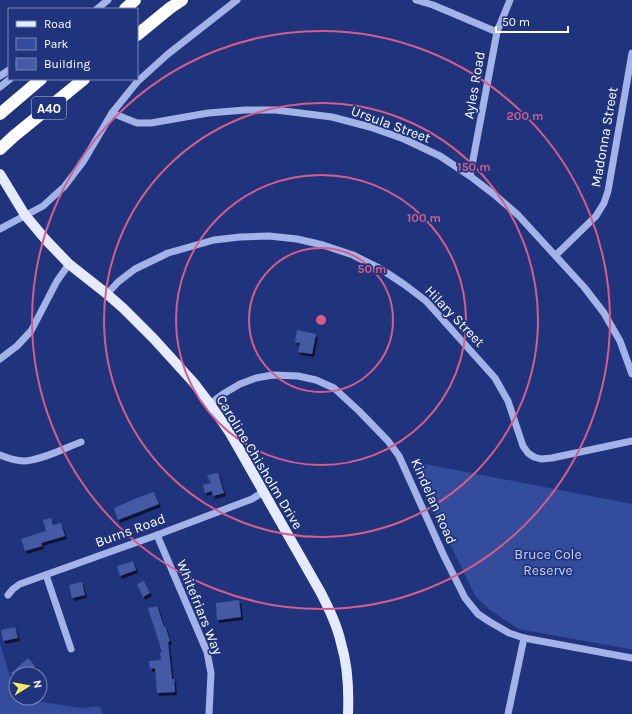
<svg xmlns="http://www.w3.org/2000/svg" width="632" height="714" font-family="Karla,sans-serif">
<defs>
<filter id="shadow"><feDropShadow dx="2" dy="3" stdDeviation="0" flood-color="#0009"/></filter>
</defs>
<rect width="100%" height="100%" fill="#20347e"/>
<g fill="#334c9c">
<polygon points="409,461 632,504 632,649 630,649 518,629 489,609 476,597"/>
<polygon points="0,643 16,698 82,708 99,706 103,714 0,714"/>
</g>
<g fill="#445aa5" filter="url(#shadow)">
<polygon points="297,330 316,334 312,354 298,352 300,343 295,342"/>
<polygon points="218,473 224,493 213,496 212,491 205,493 203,485 211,483 207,475"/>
<polygon points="154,492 159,504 118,520 114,508 137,498"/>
<polygon points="51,518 53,525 61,523 65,536 41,543 42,546 25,551 21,539 46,531 43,520"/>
<polygon points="133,561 136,570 120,576 117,566"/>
<polygon points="144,581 150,593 143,597 137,584"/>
<polygon points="82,582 85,595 72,598 69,585"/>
<polygon points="239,600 241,617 217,620 216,603"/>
<polygon points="157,606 164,627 165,626 170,641 168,642 172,679 174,679 175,692 157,693 155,668 150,669 149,661 161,660 160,653 162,652 148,608"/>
<polygon points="15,627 18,638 3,641 1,630"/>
<polygon points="28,658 35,666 27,674 10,674"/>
</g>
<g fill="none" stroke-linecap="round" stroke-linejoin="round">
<g stroke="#a4b3e7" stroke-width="7">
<polyline points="416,0 433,5 497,32"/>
<polyline points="97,9 108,0"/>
<polyline points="0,76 9,70"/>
<polyline points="0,87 10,79"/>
<polyline points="112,113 137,123 151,123 208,113 245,110 276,110 332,117 370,127 404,139 440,156 470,176 496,196 518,215 584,287 604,313 620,341 632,374"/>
<polyline points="470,176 497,32 510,0"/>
<polyline points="0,229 43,206 55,195 64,187 83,162 112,113 137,82 168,54 237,0"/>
<polyline points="556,255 596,216 604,203 608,191 632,53"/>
<polyline points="107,294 118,282 135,269 168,253 214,240 240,237 269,236 297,239 323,245 353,255 381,269 405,285 426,301 495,378 508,401 523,446 528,453 534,457 541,459 552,458 632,441"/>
<polyline points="0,359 17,346 31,331 57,281 69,264"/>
<polyline points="210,404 223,394 240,384 256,378 273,375 298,376 316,380 334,388 359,411 388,441 399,456 444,556 465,598 478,614 490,622 509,633 524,638 632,658"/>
<path d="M0 455C7 458 16 461 24 461 42 460 65 448 81 442"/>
<polyline points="157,535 207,652 211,673 209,714"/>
<polyline points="46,575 71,649"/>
<polyline points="8,595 13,589 20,584 157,535 252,499 263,492"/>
<polyline points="508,714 524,638"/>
</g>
<path stroke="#e5eafd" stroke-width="10" d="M0 174 25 215 46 240 69 264 107 294 123 308 154 339 194 383 210 404 230 433 321 593C329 609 337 625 341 643 348 666 349 690 348 714"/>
<g stroke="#fff" stroke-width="12">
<polyline points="125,9 135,0"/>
<polyline points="137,35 170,8 182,0"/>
<polyline points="0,114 41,79"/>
<polyline points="0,149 14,136 84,79"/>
</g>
</g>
<g fill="none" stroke="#d45d8c" stroke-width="2">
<circle cx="321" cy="320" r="72"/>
<circle cx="321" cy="320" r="145"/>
<circle cx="321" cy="320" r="217"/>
<circle cx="321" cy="320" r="289"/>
</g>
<g text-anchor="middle" stroke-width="3.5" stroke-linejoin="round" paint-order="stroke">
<rect fill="#20347e" stroke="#bcc2d8" stroke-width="1" x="32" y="97" width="34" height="22" rx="3"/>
<g font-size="13" font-weight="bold" fill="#fff">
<text x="49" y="113">A40</text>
</g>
<g font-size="14" fill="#fff" stroke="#20347e">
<text transform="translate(474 85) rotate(-80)" y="5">Ayles Road</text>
<text transform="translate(391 124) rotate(20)" y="5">Ursula Street</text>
<text transform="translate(604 137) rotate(-80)" y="5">Madonna Street</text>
<text transform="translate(455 316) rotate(46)" y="5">Hilary Street</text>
<text transform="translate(260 462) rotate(59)" y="5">Caroline Chisholm Drive</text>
<text transform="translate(434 501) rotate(66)" y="5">Kindelan Road</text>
<text transform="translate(130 530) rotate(-20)" y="5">Burns Road</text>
<text transform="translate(200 607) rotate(68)" y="5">Whitefriars Way</text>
</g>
<g font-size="14" fill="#c7d2f5" stroke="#20347e">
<text x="548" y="559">Bruce Cole<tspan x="548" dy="16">Reserve</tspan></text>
</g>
</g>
<circle cx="321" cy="320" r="6" fill="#d45d8c" stroke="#20347e" stroke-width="2"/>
<g font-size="12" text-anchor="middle" font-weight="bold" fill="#d45d8c" stroke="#20347e" stroke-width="3.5" stroke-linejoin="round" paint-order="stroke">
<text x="525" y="120">200 m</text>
<text x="474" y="171">150 m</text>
<text x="424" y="222">100 m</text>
<text x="372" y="273">50 m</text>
</g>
<rect x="8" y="8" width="130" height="72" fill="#20347e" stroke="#7985b2"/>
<rect x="16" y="21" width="20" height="6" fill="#e5eafd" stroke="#7985b2"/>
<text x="44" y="28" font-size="12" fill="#ffffff">Road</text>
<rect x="16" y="38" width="20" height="12" fill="#334c9c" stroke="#7985b2"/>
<text x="44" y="48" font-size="12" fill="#ffffff">Park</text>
<rect x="16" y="58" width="20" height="12" fill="#445aa5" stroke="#7985b2"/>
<text x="44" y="68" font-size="12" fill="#ffffff">Building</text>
<g transform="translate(28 686) rotate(79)"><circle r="19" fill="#20347e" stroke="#7985b2"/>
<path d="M0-3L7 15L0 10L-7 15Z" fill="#f4ea64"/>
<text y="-6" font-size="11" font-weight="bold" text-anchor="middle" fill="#ffffff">N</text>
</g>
<path d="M496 26v6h72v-6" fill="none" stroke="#ffffff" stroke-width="2"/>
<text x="502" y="26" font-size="12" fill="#ffffff" stroke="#20347e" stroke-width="3" paint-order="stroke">50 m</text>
</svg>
